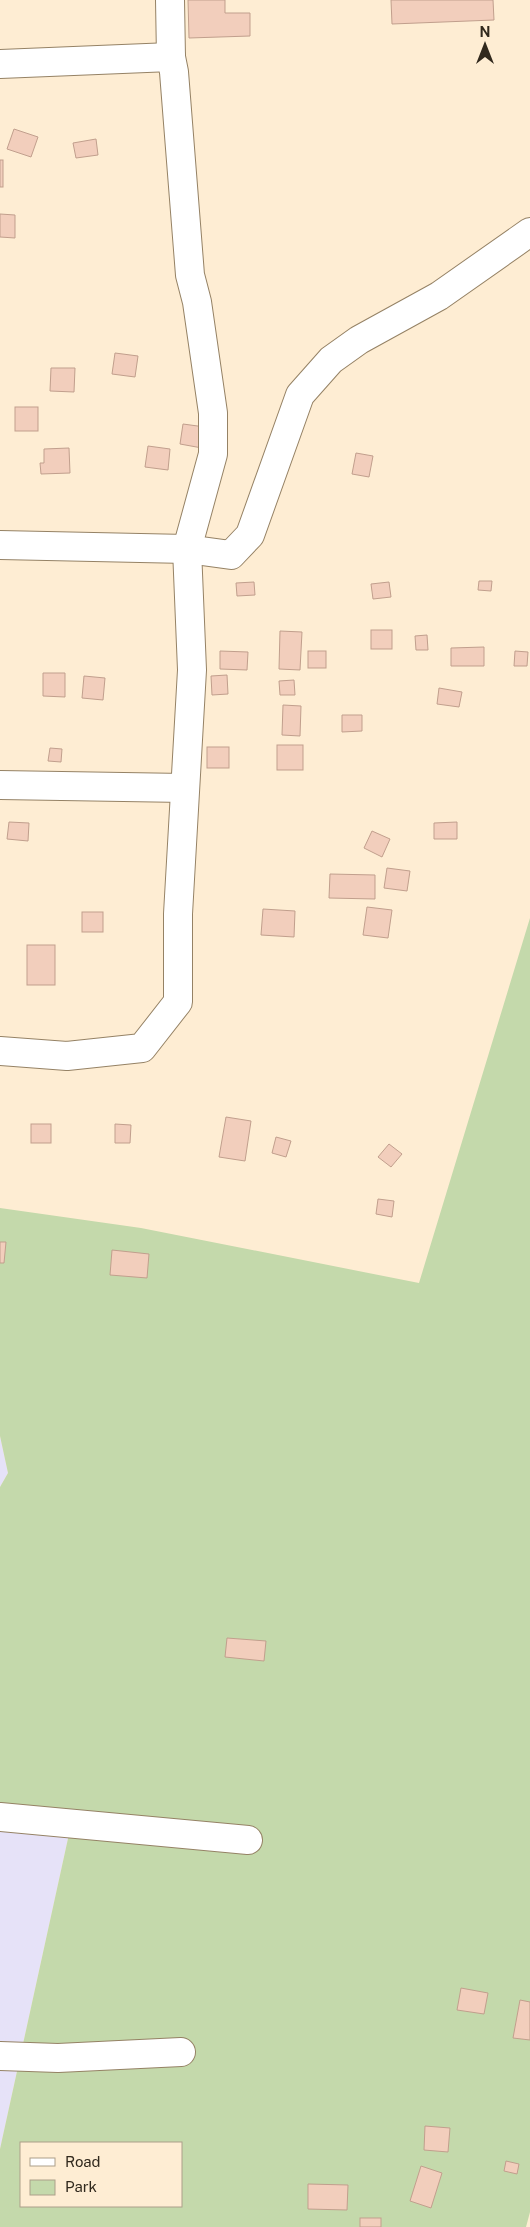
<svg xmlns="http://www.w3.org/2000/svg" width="530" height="2227" font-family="'Public Sans',sans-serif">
<rect width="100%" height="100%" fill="#feedd3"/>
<g fill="#e6e2f8">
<polygon points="0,1436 8,1473 0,1487"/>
<polygon points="0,1818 69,1834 0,2149"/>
</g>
<path fill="#c4d9ab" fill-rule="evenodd" d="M530 918V2212L526 2227H0V2149L69 1834 0 1818V1487L8 1473 0 1436V1208L141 1228 419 1283ZM21 2143H181V2206H21Z"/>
<g fill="#f2cebc" stroke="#c19f8d">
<polygon points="188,0 225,0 225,13 250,13 250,36 189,38"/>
<polygon points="391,0 493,0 494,20 392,24"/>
<polygon points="14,129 38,137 31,157 7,149"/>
<polygon points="96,139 98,155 76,158 73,143"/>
<rect x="0" y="160" width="3" height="27"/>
<polygon points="0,214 15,215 15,238 0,237"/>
<polygon points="115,353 138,356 135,377 112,374"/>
<polygon points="51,368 75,368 74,392 50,391"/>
<rect x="15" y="407" width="23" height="24"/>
<polygon points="183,424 205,427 202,448 180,444"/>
<polygon points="148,446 170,449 168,470 145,467"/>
<polygon points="69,448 70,473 41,474 40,463 44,463 44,449"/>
<polygon points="356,453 373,456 369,477 352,474"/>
<polygon points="479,581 492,581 491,591 478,590"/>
<polygon points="254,582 255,595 237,596 236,583"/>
<polygon points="389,582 391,597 373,599 371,584"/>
<rect x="371" y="630" width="21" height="19"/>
<polygon points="280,631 302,632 300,670 279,669"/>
<polygon points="427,635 428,650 416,650 415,636"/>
<polygon points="484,647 484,666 451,666 451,648"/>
<polygon points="220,651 248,652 247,670 220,669"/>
<rect x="308" y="651" width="18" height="17"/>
<polygon points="515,651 528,652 527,666 514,666"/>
<polygon points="43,673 65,673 65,697 43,696"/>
<polygon points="227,675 228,694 212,695 211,676"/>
<polygon points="84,676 105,678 103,700 82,698"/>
<polygon points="294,680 295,695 280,695 279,681"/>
<polygon points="439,688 462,692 459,707 437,704"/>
<polygon points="283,705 301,706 300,736 282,735"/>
<polygon points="342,715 362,715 362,731 342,732"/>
<rect x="277" y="745" width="26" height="25"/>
<rect x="207" y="747" width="22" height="21"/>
<polygon points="50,748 62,749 61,762 48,761"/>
<polygon points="9,822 29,823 28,841 7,839"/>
<polygon points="457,822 457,839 434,839 434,823"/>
<polygon points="372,831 390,839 382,857 364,848"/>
<polygon points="387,868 410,871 407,891 384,888"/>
<polygon points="330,874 375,875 375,899 329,898"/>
<polygon points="367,907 392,910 388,938 363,935"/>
<polygon points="263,909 295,911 294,937 261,935"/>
<rect x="82" y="912" width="21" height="20"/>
<rect x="27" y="945" width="28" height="40"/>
<polygon points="226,1117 251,1121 245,1161 219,1157"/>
<rect x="31" y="1124" width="20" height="19"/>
<polygon points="115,1124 131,1125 130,1143 115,1143"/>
<polygon points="276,1137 291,1141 286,1157 272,1153"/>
<polygon points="389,1144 402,1154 391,1167 378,1157"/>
<polygon points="378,1199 394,1201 392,1217 376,1214"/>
<polygon points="0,1242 6,1242 4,1263 0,1263"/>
<polygon points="112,1250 149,1254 147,1278 110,1275"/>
<polygon points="227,1638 266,1641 264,1661 225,1657"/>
<polygon points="461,1988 488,1993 484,2014 457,2010"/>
<polygon points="520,2000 530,2002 530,2040 513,2038"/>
<polygon points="425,2126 450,2128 448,2152 424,2150"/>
<polygon points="506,2161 519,2164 517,2174 504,2171"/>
<polygon points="421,2166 442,2173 431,2208 410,2201"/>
<polygon points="308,2184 348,2185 347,2210 308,2209"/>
<rect x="360" y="2218" width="21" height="9"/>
</g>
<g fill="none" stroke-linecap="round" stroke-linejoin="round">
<g stroke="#958265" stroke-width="30">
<g id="street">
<polyline points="0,64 171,57"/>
<polyline points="0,545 187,549 231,555 250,535 300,395 331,360 359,340 439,296 530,232"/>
<polyline points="0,785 185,788"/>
<polyline points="0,1051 67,1056 142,1048 178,1002 178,914 192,670 187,549 213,454 213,413 197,302 190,275 174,72 171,57 170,0"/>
<polyline points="0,1817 248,1840"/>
<polyline points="0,2056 58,2058 181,2052"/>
</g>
</g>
<use href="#street" stroke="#fff" stroke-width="28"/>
</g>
<rect x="20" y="2142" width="162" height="65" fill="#feedd3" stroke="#ac9f8a"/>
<rect x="30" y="2158" width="25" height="8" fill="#ffffff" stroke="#ac9f8a"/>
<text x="65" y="2167" font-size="15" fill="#31291d">Road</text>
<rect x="30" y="2180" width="25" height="15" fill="#c4d9ab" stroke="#ac9f8a"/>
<text x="65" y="2192" font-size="15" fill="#31291d">Park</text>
<g transform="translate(485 45)" stroke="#feedd3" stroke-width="4" paint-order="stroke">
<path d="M0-4L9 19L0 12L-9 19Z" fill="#31291d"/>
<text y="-8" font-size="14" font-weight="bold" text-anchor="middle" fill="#31291d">N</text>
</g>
</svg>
